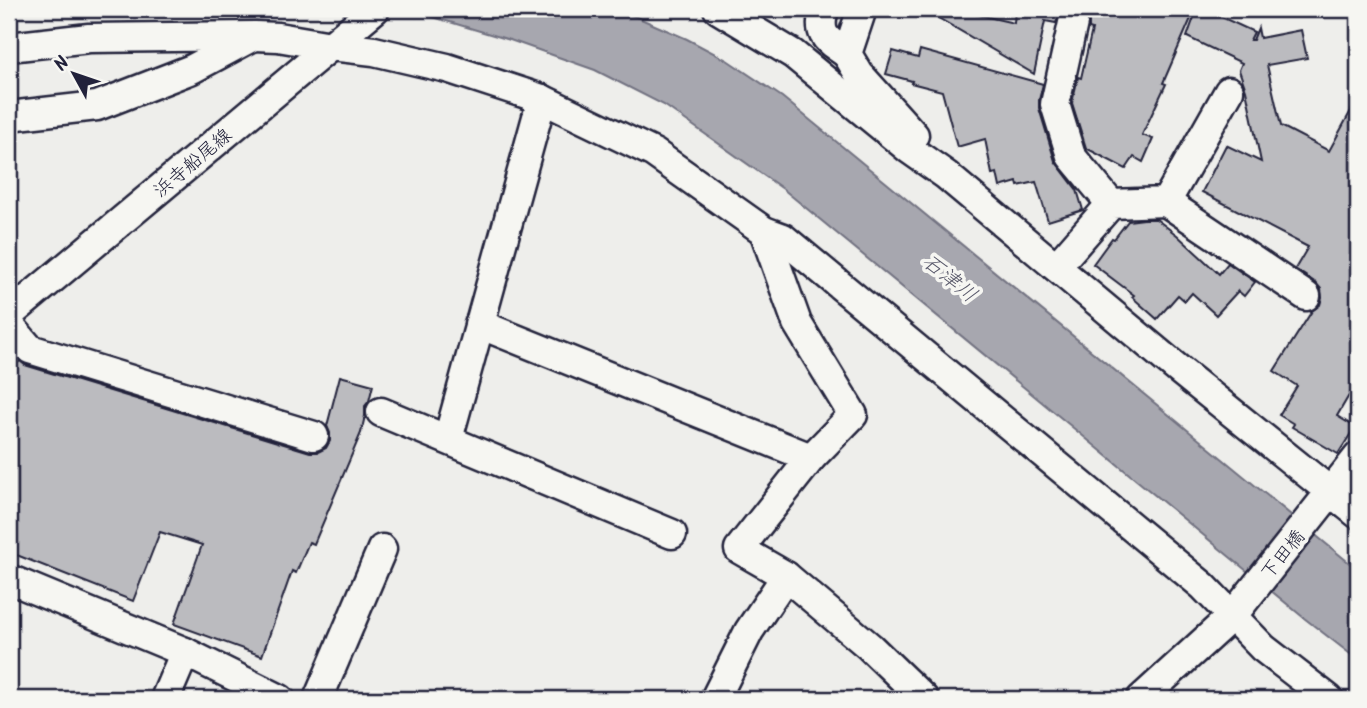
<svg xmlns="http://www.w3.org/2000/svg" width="1367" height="708" font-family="Kalam,'Klee One',sans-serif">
<rect width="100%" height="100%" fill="#eeeeeb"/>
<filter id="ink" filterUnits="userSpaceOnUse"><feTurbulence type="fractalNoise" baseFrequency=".0143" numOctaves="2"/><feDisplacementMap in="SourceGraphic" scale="14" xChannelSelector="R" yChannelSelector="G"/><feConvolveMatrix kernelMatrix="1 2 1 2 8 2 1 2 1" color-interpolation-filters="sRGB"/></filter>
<g filter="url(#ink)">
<polygon fill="#a7a7af" stroke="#727281" stroke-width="2" points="377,9 618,9 687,39 727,60 782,97 1358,570 1358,660 1304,618 783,189 664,105 595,70 510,40 433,17"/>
<polygon fill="#eeeeeb" points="374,9 442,9 428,20 376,12"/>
<g fill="#bbbbbf" stroke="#22223b" stroke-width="2">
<polygon points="923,9 953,9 1014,23 1015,9 1065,9 1060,12 1056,23 1045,21 1034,74"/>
<polygon points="1081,9 1174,9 1192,16 1163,83 1166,84 1142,135 1153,139 1143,162 1134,157 1126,169 1086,148 1072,103 1078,77 1081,78 1092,30 1089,29 1089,17 1085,11"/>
<polygon points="1197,9 1204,9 1254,32 1250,40 1253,40 1258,28 1260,38 1301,30 1307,58 1267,65 1281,126 1329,151 1358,98 1358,380 1337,416 1355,427 1338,454 1292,427 1294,424 1279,415 1297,386 1274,371 1312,311 1320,305 1322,298 1321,289 1316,283 1295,269 1308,247 1202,192 1226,145 1261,162 1246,90 1239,70 1242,63 1187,37"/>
<polygon points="920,50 1043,84 1039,100 1039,108 1055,161 1077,190 1083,210 1048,221 1036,182 1018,186 1017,182 1000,187 997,173 992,174 985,139 957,147 942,91 911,83 912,81 886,74 893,51 918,58"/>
<polygon points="1144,219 1156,219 1177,235 1219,274 1228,263 1255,282 1244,296 1238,291 1216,315 1192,293 1185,301 1178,295 1157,319 1132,297 1134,295 1093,264 1112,238 1114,239 1128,221"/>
<polygon points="20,361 25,365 310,452 318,452 326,448 330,441 330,433 327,426 340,376 373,385 369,401 365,406 365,416 361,433 314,544 309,542 296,573 292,571 262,656 174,624 202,545 160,532 133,601 9,552 9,370"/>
</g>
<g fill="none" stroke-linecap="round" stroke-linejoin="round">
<g stroke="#22223b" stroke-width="33">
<g id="minor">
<polyline points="718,9 793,54 909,149 946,175 1178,369 1358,514"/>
<path d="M824 9C817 36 826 39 847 54"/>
<polyline points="862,9 847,54 859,74 914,135"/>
<polyline points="1073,23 1055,104 1071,156 1111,204"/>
<polyline points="9,47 89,38 255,36 278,37 331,46 374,51 447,68 542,99 654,153 764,231 783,238 1203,586 1263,648 1329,699"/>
<polyline points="9,116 97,106 192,69 250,38"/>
<polyline points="1166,202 1306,296"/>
<polyline points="1056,267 1111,204 1166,202 1229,91"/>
<polyline points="9,315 375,9"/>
<polyline points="9,324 30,349 314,436"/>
<polyline points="479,324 811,458"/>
<polyline points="381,412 672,534"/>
<polyline points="448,439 542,99"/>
<polyline points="786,576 870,647 924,699"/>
<polyline points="9,579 185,652 280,699"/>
<polyline points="165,699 185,652"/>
<polyline points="318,699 382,549"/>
<polyline points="715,699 749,631 786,576 739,549 811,458 853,415 797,323 764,231"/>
<polyline points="1141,699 1233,615 1358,457"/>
</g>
</g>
<use href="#minor" stroke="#f6f6f2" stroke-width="28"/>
</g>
</g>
<g text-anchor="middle" stroke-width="7" stroke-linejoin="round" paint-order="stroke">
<g font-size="19" fill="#22223b" stroke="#f6f6f2">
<text transform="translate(192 162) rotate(-40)" y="7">浜寺船尾線</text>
<text transform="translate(1282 554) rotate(-51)" y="7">下田橋</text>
</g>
<g font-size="21" font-style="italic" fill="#575769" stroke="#f6f6f2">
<text transform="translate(950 278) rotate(39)" y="7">石津川</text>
</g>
</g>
<rect width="1367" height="708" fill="none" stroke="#f6f6f2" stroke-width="35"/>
<rect x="18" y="18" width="1332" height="673" fill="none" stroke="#22223b" stroke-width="2.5" filter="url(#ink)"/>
<g transform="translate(74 74) rotate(310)" stroke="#f6f6f2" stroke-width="5" paint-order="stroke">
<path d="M0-5L12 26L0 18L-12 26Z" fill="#22223b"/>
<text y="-10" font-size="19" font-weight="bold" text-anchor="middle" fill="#22223b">N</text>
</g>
</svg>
